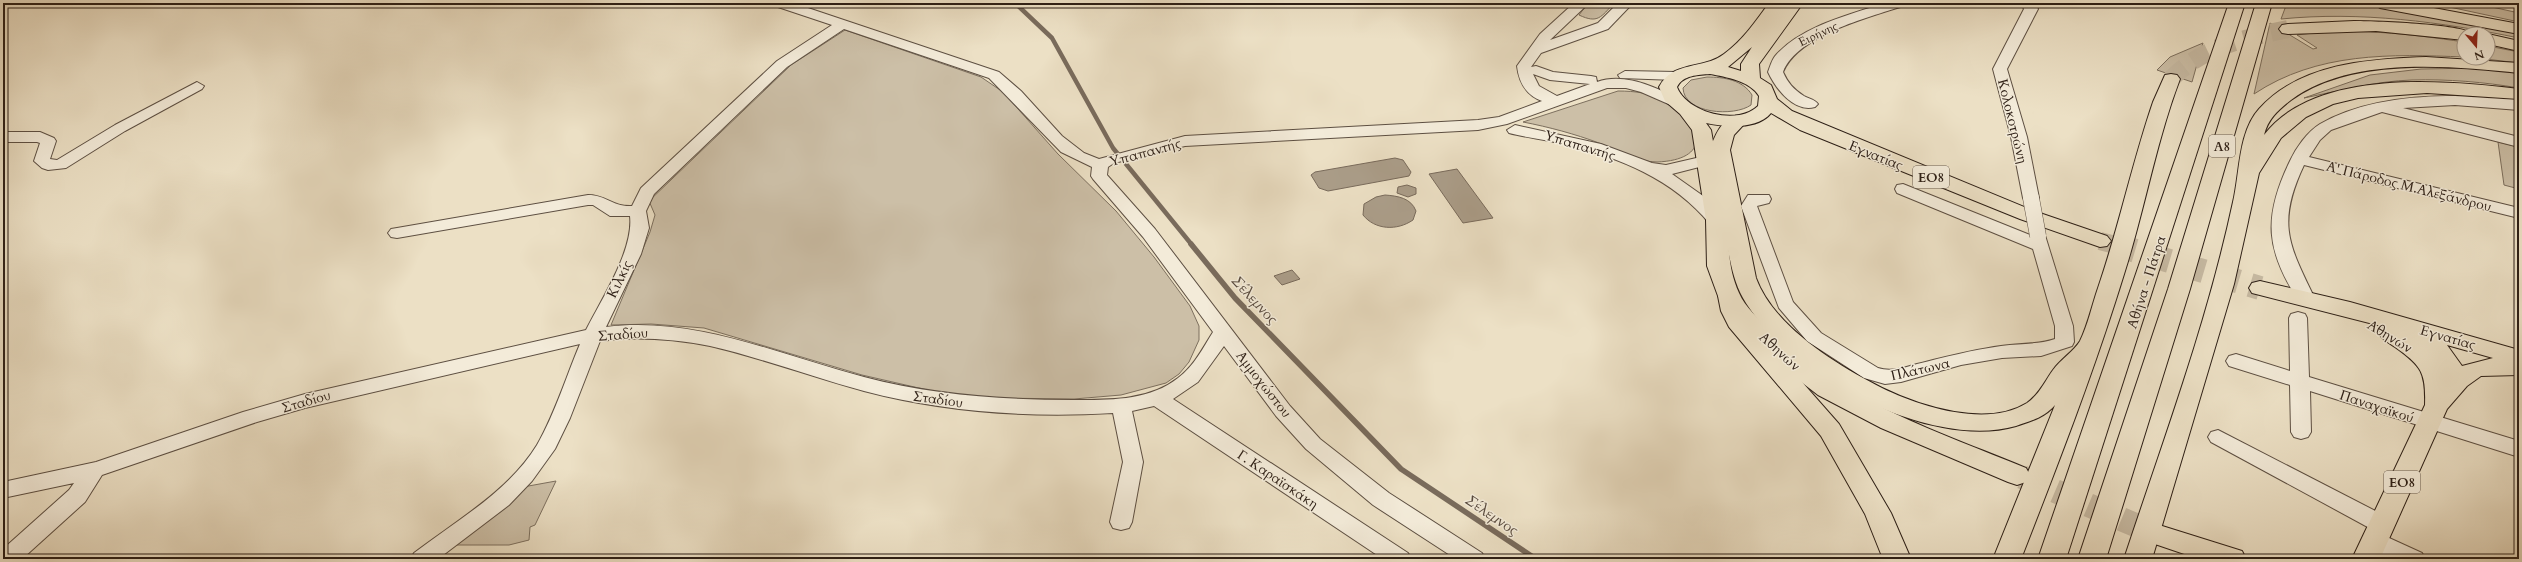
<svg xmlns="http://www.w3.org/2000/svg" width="2522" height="562" font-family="Cardo,serif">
<rect width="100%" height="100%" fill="#ece0c5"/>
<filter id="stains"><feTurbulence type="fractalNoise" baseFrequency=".005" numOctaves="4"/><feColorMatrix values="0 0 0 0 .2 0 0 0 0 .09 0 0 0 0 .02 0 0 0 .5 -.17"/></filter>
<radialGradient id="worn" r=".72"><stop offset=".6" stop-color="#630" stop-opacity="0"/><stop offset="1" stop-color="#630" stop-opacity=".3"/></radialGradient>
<g fill="#ccbfa7" stroke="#7c6f5e">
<path d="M1588 3H1614C1601 17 1598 24 1579 15Z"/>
<path d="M2287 3H2354L2519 32V38C2441 22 2361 11 2281 19Z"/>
<polygon points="2431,3 2474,3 2519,13 2519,22"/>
<path d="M2270 23 2313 49 2317 48 2297 35C2352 27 2410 34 2464 42V57C2391 54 2317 52 2254 94Z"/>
<polygon points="845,30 981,77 1003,92 1058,154 1116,211 1154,257 1190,306 1199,326 1199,340 1189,362 1179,374 1166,383 1121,395 1074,399 992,398 945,394 862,375 704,328 651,324 611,325 650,232 655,215 649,201 791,65"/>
<polygon points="2203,43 2192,82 2157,70 2170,57"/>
<polygon points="2488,46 2519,52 2519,63 2477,58 2488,58"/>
<path d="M2476 68 2519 71V88C2484 82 2448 79 2412 80 2376 81 2339 91 2304 98L2370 75 2421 69Z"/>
<path d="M1707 77C1724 77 1743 80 1752 95L1751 105C1734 117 1684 114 1683 88L1691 80Z"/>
<path d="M1618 91C1635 91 1652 93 1667 102 1706 126 1710 160 1657 162 1637 162 1617 150 1599 143 1575 134 1549 127 1523 122Z"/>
<polygon points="2498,142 2519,147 2519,189 2504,185"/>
<polygon points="556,481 535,525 530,527 529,540 509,545 449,545 523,487"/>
</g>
<g fill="#ab9e8a" stroke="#796b5c">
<polygon points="1395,158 1403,160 1411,172 1409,176 1328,191 1319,188 1311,175 1315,172"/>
<polygon points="1457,169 1493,218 1463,223 1429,174"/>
<polygon points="1407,185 1416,188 1416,194 1408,197 1397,193 1398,187"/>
<path d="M1385 195C1398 196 1411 198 1416 211L1413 220C1397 231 1375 230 1363 215L1364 204 1376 197Z"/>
<polygon points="1292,270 1300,279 1282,285 1274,276"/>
</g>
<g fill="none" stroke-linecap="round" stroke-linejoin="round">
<polyline stroke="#796b5c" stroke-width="4.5" points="1015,3 1052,38 1113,148 1192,245"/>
<polyline stroke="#796b5c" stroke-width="5.5" points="1191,244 1235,298 1401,469 1536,559"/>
<polyline stroke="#c6b9a2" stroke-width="18" stroke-dasharray="18 10" stroke-linecap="butt" points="2100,241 2115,245"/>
<g stroke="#c6b9a2" stroke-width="24" stroke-dasharray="24 12" stroke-linecap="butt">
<polyline points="2112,244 2260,288"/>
<polyline points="2022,477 2159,535"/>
</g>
<path stroke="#c6b9a2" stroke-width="18" stroke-dasharray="18 10" stroke-linecap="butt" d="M2171 79C2202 47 2245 38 2288 29"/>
<g stroke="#5d4f42" stroke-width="2">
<g id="minor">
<path d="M773 3H793L999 72 1021 91 1062 136 1084 153 1099 159 1185 136 1478 120 1499 117 1542 101C1526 95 1519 83 1517 66L1540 34 1574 3H1589L1550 40 1598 23 1618 3H1633L1608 29 1541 53 1531 67 1536 66 1553 72 1591 76 1596 77 1597 82C1624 72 1654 87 1678 98L1681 101 1673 106 1641 92 1626 88H1607L1507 124 1478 130 1185 146 1114 163 1108 167 1107 175 1155 229 1290 406 1320 439 1389 493 1482 553 1485 559H1456L1373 505 1306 449 1276 416 1224 346 1198 382 1173 399 1408 553 1411 559H1383L1154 406 1132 411 1143 462 1132 522 1129 528 1121 530 1113 528 1110 522 1123 462 1113 413C1030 418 944 412 864 391 812 377 762 358 710 346 673 339 637 336 600 341L570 418 555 449 532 481 509 505 438 559H411L414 553C456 521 509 491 537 445 555 414 566 377 580 344L305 408 257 422 102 475 85 502 22 559H3V549L69 490 74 483 3 498V482L96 462 243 412 305 394 586 330C601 300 634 250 630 216H610L593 205H588L397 238 391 237 388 233 391 229 397 228 588 195C607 195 612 207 632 206L641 188 777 61 832 25 775 6ZM844 29 989 78 1061 152 1092 167 1091 176 1093 179 1143 237 1213 332C1203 348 1194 366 1178 378 1149 401 1109 400 1073 400 1003 400 932 395 864 377 779 355 696 316 606 327L641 254 649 228 646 211 654 194 787 67ZM1533 74 1550 80 1590 84 1557 96 1539 86Z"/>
<path d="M1885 3H1905L1903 6C1867 18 1798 35 1783 72 1788 83 1793 89 1804 96 1809 99 1814 99 1818 104L1815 107C1794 113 1776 89 1768 72 1770 67 1772 59 1776 55 1802 26 1849 15 1885 3Z"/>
<polygon points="2021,3 2035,3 2038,9 2007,69 2027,137 2039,198 2037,202 2025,202 2023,198 2011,137 1993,69 2024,9"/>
<polygon points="1625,71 1676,72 1683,76 1676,80 1620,78 1618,75"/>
<polygon points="197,82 204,86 202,89 125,131 66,168 48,170 42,168 34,161 40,143 37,142 3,142 3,132 40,132 54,138 56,141 50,159 57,160 115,125"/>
<path d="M2455 96 2519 100V110L2455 105 2403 108 2519 137V147L2382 112 2331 130 2320 140 2309 157 2519 208V218L2304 165C2276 224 2289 245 2315 299L2312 303H2300C2265 250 2263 217 2290 161 2296 148 2307 132 2320 124 2360 101 2410 96 2455 96Z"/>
<path d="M1515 125 1601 144 1652 163 1666 165 1705 156 1711 158 1713 161 1711 164 1672 174 1706 198 1725 220 1722 224H1710C1673 179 1619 157 1563 144 1546 139 1527 138 1509 133L1507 130Z"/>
<path d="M1903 184 2030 235 2038 231 2044 232 2073 326 2074 342 2072 346 2041 356 2002 358 1961 365 1901 382 1885 384 1864 378 1807 341 1779 308 1741 206 1748 195H1769L1771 199 1769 203 1757 206 1793 302 1821 333 1878 368C1891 372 1904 368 1917 364 1945 357 1972 350 2001 346 2020 343 2037 345 2055 339V326L2033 249 1897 193 1895 189 1897 185Z"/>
<polygon points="2298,312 2305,314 2307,318 2309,377 2519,441 2519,457 2310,391 2311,432 2308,437 2301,439 2294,437 2291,432 2290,385 2229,366 2226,361 2229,356 2236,354 2290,371 2289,318 2291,314"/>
<polygon points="2218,430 2391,519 2394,525 2391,531 2383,533 2375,531 2211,442 2208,437 2211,432"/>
<path d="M2376 532 2422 553 2425 559C2406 559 2376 561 2365 541L2368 535Z"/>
</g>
</g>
<g stroke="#2d1f16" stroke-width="2">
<g id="major">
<path d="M1769 3H1803L1759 64 1760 78 1771 85 1777 99 1792 111 2034 211 2107 236 2111 241 2107 246 2100 247 2020 219 1800 130 1771 113C1757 130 1725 127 1706 123L1711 130C1716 160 1722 189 1726 219 1730 248 1727 266 1739 293 1745 307 1759 319 1770 330 1842 401 1934 430 2026 468L2030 475 2026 482 2017 485 2008 482 1881 428 1818 395 1773 360 1738 324 1718 296 1707 266 1706 220 1692 130 1680 114 1665 101 1659 87C1673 60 1703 70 1724 54 1743 40 1756 21 1769 3ZM1752 47 1741 64V71L1728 67ZM1710 74C1726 77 1750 81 1759 96L1758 106C1738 126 1687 113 1677 87 1683 75 1698 75 1710 74Z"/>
<path d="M2260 281 2350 302 2519 350V375L2481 376 2467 386 2447 409 2380 559H2352L2425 405C2426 373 2422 366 2395 347 2389 343 2383 340 2378 333L2385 327 2252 293 2249 288 2252 283ZM2447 345 2493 358 2462 366Z"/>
<polygon points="2159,525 2242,551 2246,559 2199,559 2149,542 2145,535 2149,528"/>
</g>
</g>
<g stroke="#2d1f16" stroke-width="2">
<g id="highway">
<polygon points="2229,3 2245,3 2066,559 2038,559"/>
<polygon points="2256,3 2272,3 2190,289 2106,559 2078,559 2168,289"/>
<polygon points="2372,3 2407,3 2519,24 2519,34 2380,8"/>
<path d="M2354 21C2371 21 2465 24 2472 34H2464V40L2376 31 2288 34 2282 33 2279 29 2282 25 2288 24Z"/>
<polygon points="2487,34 2488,34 2519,41 2519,51 2488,44"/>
<path d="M2426 57 2519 63V73C2449 66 2350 56 2291 100 2278 110 2268 119 2264 135 2315 68 2445 80 2519 89V99L2427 93 2358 98 2333 104 2306 117 2281 138 2259 173 2234 284 2152 559H2124C2163 441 2207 324 2233 202 2240 173 2238 132 2259 109 2300 63 2369 59 2426 57Z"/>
<path d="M2171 74 2177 75 2180 79C2156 142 2145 208 2125 271 2095 369 2058 464 2021 559H1993L2055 405C2045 417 2031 421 2016 426 1929 451 1786 373 1743 298 1733 280 1730 259 1726 240 1721 210 1716 180 1710 150 1715 134 1725 111 1746 116L1748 120 1734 135 1730 150 1756 278C1774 327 1838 366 1882 388 1921 407 1987 428 2027 403 2039 395 2045 381 2053 370 2061 359 2074 351 2080 341 2088 325 2092 305 2098 288 2119 227 2132 163 2153 102L2165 75Z"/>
<path d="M1729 289 1737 291C1743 300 1744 313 1750 323L1839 424 1891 513 1911 559H1883L1865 514 1821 436 1729 327 1721 311 1718 296 1721 291Z"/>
</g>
</g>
<use href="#minor" fill="#f3ebd9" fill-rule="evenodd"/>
<use href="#major" fill="#ece0c5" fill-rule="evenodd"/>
<use href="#highway" fill="#ece0c5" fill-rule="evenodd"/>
<g stroke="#5d4f42" stroke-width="17" stroke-linecap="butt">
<polyline id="minor-bridge" points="2031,198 2038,236"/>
</g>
<use href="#minor-bridge" stroke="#f3ebd9" stroke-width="16"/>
</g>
<g text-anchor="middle" stroke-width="3" stroke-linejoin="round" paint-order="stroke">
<g font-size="12" fill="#2d1f16" stroke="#f3ebd9">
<text transform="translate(1818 34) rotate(-25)" y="4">Ειρήνης</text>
</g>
<g fill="#f3ebd9" stroke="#685c50" stroke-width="1">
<rect x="2209" y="135" width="26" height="22" rx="3"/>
<rect x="1913" y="166" width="36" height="22" rx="3"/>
<rect x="2384" y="471" width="36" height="22" rx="3"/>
</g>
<g font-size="13" font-weight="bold" fill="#2d1f16">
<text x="2222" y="151">Α8</text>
<text x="1931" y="182">ΕΟ8</text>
<text x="2402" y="487">ΕΟ8</text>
</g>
<g font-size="14" fill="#2d1f16" stroke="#f3ebd9">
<text transform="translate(2013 121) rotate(76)" y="5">Κολοκοτρώνη</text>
<text transform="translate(1580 145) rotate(17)" y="5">Υπαπαντής</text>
<text transform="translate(1145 152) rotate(-15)" y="5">Υπαπαντής</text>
<text transform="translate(1876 155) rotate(22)" y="5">Εγνατίας</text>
<text transform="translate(2409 186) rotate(14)" y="5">Α' Πάροδος Μ.Αλεξάνδρου</text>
<text transform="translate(619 279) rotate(-64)" y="5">Κιλκίς</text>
<text transform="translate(2146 282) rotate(-72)" y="5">Αθήνα - Πάτρα</text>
<text transform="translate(623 334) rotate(-4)" y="5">Σταδίου</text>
<text transform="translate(2390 336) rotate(31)" y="5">Αθηνών</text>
<text transform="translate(2448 337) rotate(16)" y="5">Εγνατίας</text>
<text transform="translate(1780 351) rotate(42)" y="5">Αθηνών</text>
<text transform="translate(1920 369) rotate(-13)" y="5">Πλάτωνα</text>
<text transform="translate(1264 384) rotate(52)" y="5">Αμμοχώστου</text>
<text transform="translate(938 399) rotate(8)" y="5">Σταδίου</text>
<text transform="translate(306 401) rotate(-16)" y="5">Σταδίου</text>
<text transform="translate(2377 406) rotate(18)" y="5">Παναχαϊκού</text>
<text transform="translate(1278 479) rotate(34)" y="5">Γ. Καραϊσκάκη</text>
</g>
<g font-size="15" font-style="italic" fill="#594b3f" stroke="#f3ebd9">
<text transform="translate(1255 300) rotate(47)" y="5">Σέλεμνος</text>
<text transform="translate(1492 515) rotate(34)" y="5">Σέλεμνος</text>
</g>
</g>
<rect width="2522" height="562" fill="none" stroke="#ece0c5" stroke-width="16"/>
<rect x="4" y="4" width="2514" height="554" fill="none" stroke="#2d1f16" stroke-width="2"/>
<rect x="8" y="8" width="2506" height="546" fill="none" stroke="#2d1f16"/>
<g transform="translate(2476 46) rotate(161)"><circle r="19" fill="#f3ebd9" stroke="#a4998b"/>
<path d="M0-3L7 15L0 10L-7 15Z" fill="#8f2418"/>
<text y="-6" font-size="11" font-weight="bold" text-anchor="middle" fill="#2d1f16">N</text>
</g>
<rect width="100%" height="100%" filter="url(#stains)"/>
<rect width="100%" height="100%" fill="url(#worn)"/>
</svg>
